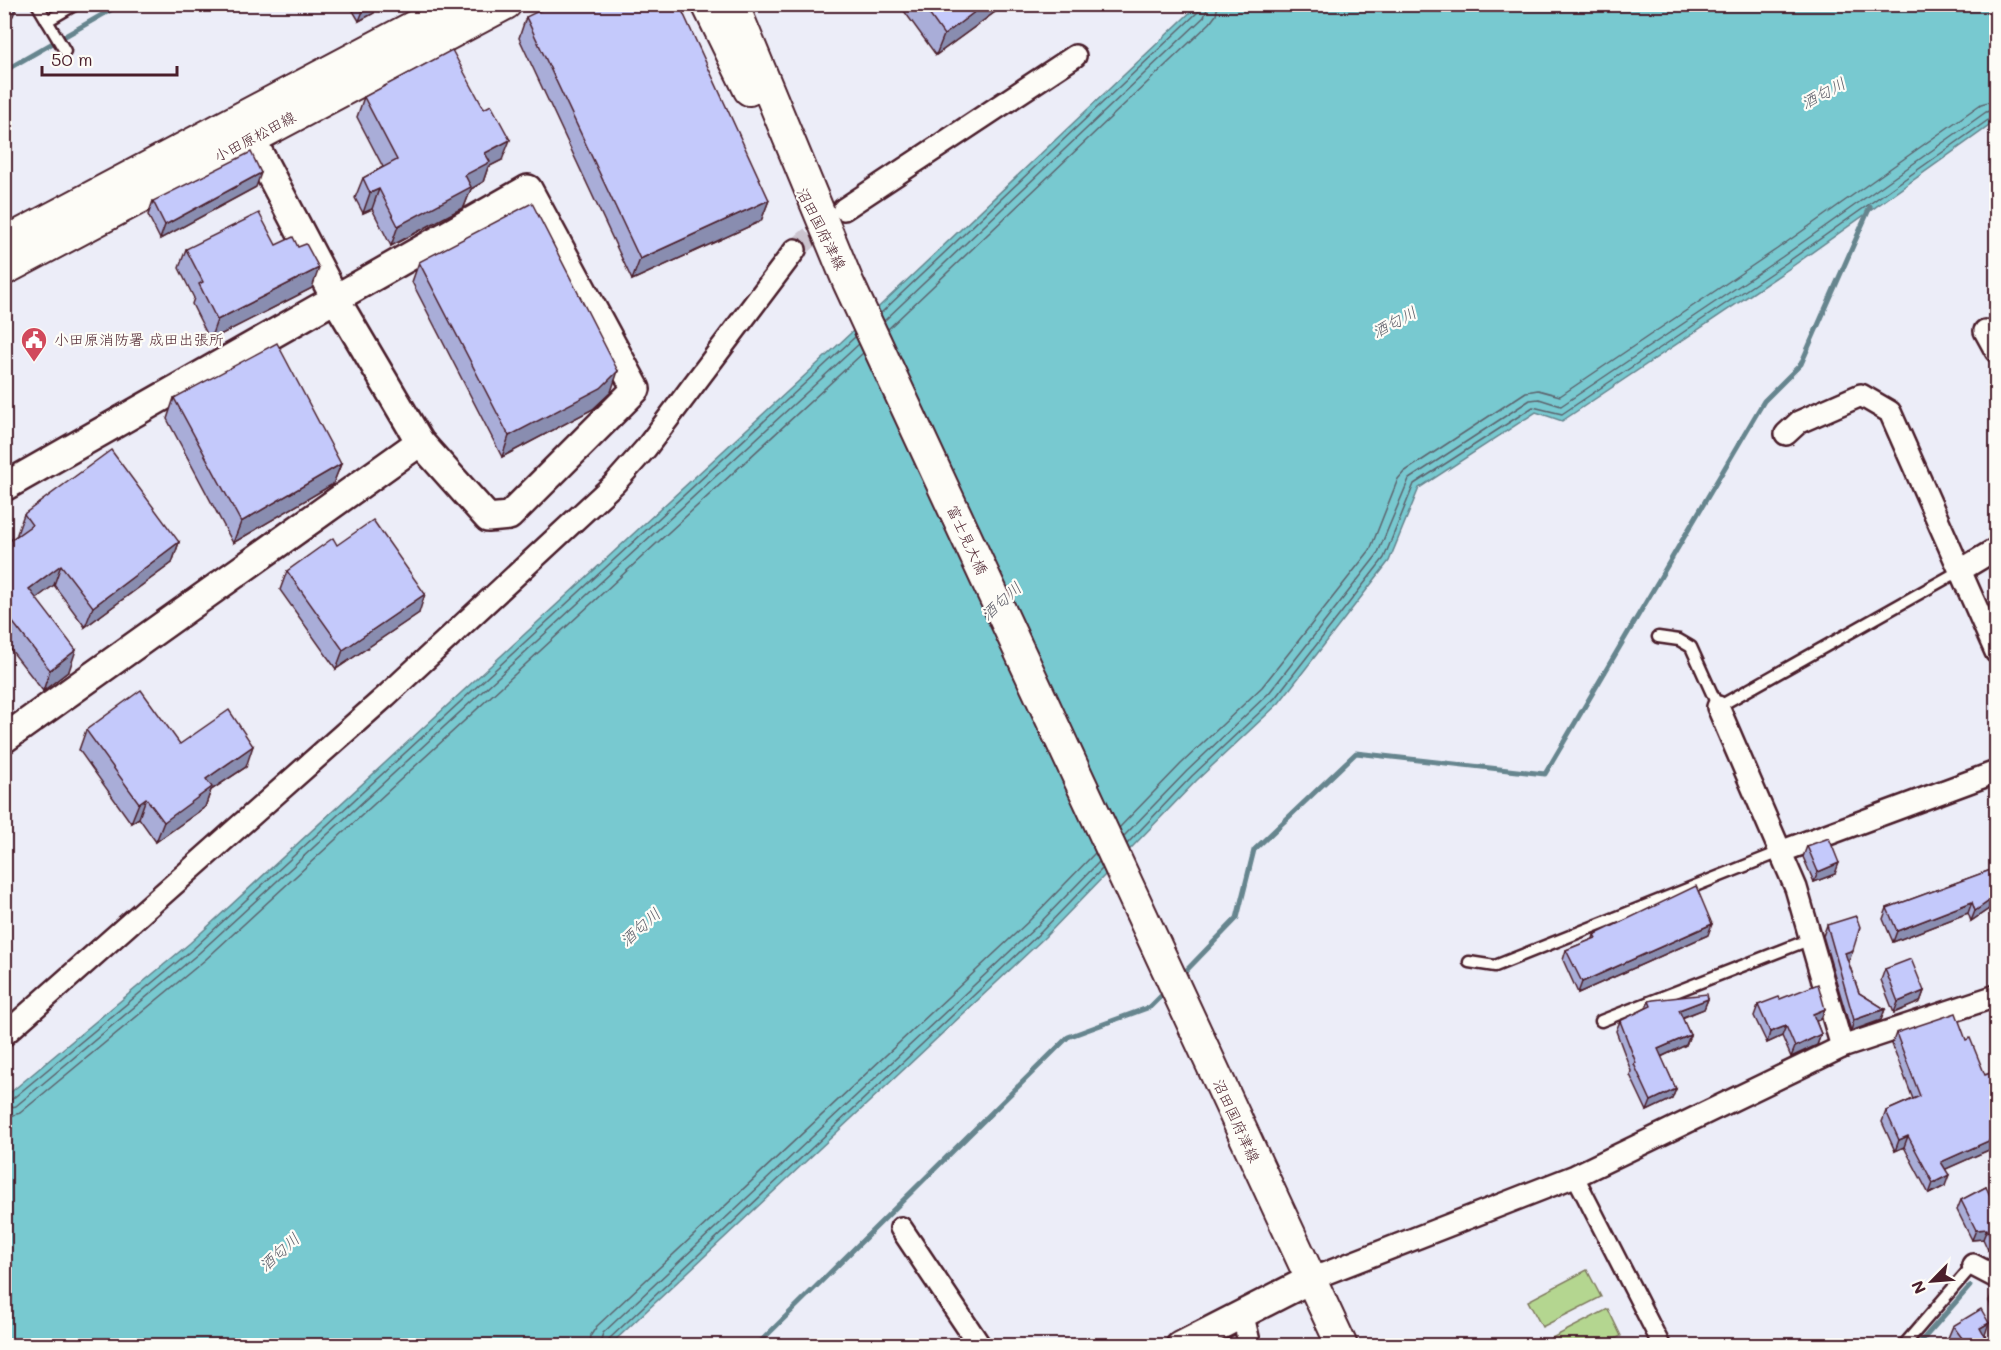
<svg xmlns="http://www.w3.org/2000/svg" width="2001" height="1350" font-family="Mali,'Klee One',sans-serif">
<rect width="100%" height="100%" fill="#ecedf8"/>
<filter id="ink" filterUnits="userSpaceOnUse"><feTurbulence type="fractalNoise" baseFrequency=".0167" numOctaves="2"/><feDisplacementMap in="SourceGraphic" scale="12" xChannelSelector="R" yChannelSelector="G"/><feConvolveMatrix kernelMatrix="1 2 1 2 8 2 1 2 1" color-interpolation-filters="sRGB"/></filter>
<g filter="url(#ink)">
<g fill="#b4d690" stroke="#7f7a5e" stroke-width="1.5">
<polygon points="1587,1270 1601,1297 1542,1327 1528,1301"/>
<polygon points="1608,1309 1621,1336 1603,1345 1551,1345 1548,1340"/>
</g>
<polygon fill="#78c9d0" stroke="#66858e" stroke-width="1.5" points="1198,5 1996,5 1996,121 1790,268 1562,421 1536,412 1419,488 1389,561 1279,703 1197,780 1045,937 610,1345 5,1346 5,1097 190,943 865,320"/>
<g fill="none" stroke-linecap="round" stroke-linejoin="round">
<g stroke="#5c636d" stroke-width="1.5">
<polyline points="881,313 1199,11 1201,4"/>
<polyline points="884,321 1204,17 1209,4"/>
<polyline points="888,329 1210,23 1216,15 1218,4"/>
<polyline points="1119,828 1181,764 1262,687 1370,550 1398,479 1404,472 1526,392 1538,390 1560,396 1777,249 1981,104 1996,100"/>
<polyline points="1124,836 1187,771 1269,693 1377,555 1409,479 1530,400 1539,399 1561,406 1782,257 1986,112 1996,109"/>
<polyline points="1127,844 1192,776 1275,698 1384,558 1414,484 1533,407 1562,414 1786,263 1991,118 1996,116"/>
<polyline points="4,1101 11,1100 194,948 855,337"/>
<polyline points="4,1109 16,1106 199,953 859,344"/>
<polyline points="4,1118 20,1113 205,960 863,353"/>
<polyline points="590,1346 591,1335 597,1326 1029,921 1095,853"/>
<polyline points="599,1346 603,1333 1036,927 1099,862"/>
<polyline points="606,1346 609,1339 1041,932 1102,869"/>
</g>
<g stroke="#66858e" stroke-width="5">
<polyline points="4,71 121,4"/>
<polyline points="1180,977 1237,918 1254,850 1356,753 1545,774 1764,401 1801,364 1870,207"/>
<polyline points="1994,1259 1996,1259"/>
<polyline points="756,1346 1068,1037 1150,1007 1167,990"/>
<polyline points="1917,1346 1970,1286"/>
</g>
<polyline stroke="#ccc4cf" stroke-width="21" stroke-dasharray="21 10" stroke-linecap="butt" points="795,250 834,217"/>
<g stroke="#4a1f2b" stroke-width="15">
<g id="service">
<polyline points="37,4 65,51"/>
<polyline points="47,21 76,4"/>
<polyline points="1658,637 1679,640 1691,647 1718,707 1961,570"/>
<polyline points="1469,962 1495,966 1780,852"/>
<polyline points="1601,1021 1811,939"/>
<polyline points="1903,1346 1973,1265"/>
</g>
</g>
<g stroke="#4a1f2b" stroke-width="21">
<polyline id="pedestrian" points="1575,1176 1662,1346"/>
</g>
<g stroke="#4a1f2b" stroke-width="26">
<g id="minor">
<polyline points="844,209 1075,56"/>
<polyline points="1985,331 1996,351"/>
<polyline points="1786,434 1799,422 1861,395 1890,412 1996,652"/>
<polyline points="1961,570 1996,549"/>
<polyline points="1718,707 1796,888 1842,1047"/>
<polyline points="1780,852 1996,772"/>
<polyline points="4,1035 386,696 615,483 646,448 795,250"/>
<polyline points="901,1228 980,1346"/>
<polyline points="1973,1265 1996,1277"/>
<polyline points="1311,1279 1575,1176 1842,1047 1996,996"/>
<polyline points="1242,1312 1250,1346"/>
</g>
</g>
<g stroke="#4a1f2b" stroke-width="32">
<g id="tertiary">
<polyline points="4,487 528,189 636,389 509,516 488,518 420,442 335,298 241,119"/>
<polyline points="4,739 420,442"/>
<polyline points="1180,1346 1311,1279"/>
</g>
</g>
<g stroke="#4a1f2b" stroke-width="34">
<g id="secondary">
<polyline points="707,4 749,90"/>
<polyline points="733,4 848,282 1342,1346"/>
<polyline points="4,243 456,4"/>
<polyline points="4,270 506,4"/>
</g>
</g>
<use href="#service" stroke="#fdfcf7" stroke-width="10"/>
<use href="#pedestrian" stroke="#fdfcf7" stroke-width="16"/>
<use href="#minor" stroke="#fdfcf7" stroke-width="21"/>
<use href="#tertiary" stroke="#fdfcf7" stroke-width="27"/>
<use href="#secondary" stroke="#fdfcf7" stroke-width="30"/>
</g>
<g fill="#a9add8" stroke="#4a1f2b" stroke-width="1.5">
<polygon points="349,4 377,4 374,13 359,21"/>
<polygon points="899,4 1006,4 936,55"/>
<polygon points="526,17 769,200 761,221 632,280 519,38"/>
<polygon points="364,97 502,160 488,167 483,182 471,189 464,207 391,246 372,209 363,213 355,198 363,178 383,167 357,117"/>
<polygon points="256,187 160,239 148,215 153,201"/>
<polygon points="276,245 312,288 210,340 192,304 194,298 179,268 186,249"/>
<polygon points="419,262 611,392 593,409 502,457 412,282"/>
<polygon points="174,398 341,464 333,484 233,543 167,419"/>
<polygon points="24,514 179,542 172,563 85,627 54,585 36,598 69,671 43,691 4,641 4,545 17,535 17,534"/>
<polygon points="337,545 419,613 336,669 280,590 287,571"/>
<polygon points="86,730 180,744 246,767 211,790 205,807 156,842 139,818 131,823 79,750"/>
<polygon points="1807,846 1835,874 1814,882 1803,857"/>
<polygon points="1996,868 1996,904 1971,921 1968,913 1893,942 1883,919 1887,908"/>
<polygon points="1827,925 1849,961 1848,961 1859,993 1885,1009 1881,1020 1851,1031 1823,936"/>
<polygon points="1594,935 1708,935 1578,993 1563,960 1566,950 1593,939"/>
<polygon points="1885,969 1924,991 1920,1002 1894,1013 1881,980"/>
<polygon points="1708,999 1704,1009 1682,1018 1690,1035 1686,1045 1661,1057 1676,1089 1672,1099 1647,1111 1630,1075 1631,1071 1616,1031 1620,1021 1646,1008 1649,1001"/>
<polygon points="1758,1005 1821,1019 1816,1021 1821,1034 1817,1045 1791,1057 1782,1036 1767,1043 1754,1016"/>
<polygon points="1896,1033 1966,1040 1985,1075 1996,1071 1996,1163 1991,1149 1945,1169 1945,1186 1929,1194 1904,1147 1895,1151 1882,1122 1886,1111 1913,1099 1892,1044"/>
<polygon points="1986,1187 1996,1245 1988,1250 1983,1239 1972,1240 1957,1210 1961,1200"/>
<polygon points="1996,1285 1996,1318 1995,1319 1989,1301 1993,1290"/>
<polygon points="1953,1326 1985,1335 1990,1346 1954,1346 1948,1338"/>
</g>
<g fill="#898db0" stroke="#4a1f2b" stroke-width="1.5">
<polygon points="374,4 377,4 374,13 359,21 363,11"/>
<polygon points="985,4 1006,4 936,55 944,35"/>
<polygon points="17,6 13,16 4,20 4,12"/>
<polygon points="510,140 502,160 488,167 483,182 471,189 464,207 391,246 398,226 465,175 485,153"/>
<polygon points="261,173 256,187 160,239 165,225"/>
<polygon points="379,189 372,209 363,213 370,193"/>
<polygon points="769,200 761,221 632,280 640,259"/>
<polygon points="319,268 312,288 210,340 217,320"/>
<polygon points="618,371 611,392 593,409 502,457 509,436"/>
<polygon points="341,464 333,484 233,543 241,522"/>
<polygon points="179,542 172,563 85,627 93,607"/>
<polygon points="61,565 54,585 22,609 29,589"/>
<polygon points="425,594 419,613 336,669 343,650"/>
<polygon points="76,650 69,671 43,691 50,670"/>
<polygon points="253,746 246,767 211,790 205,807 156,842 164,822 206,779"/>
<polygon points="146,798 139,818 131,823 139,803"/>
<polygon points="1839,863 1835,874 1814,882 1818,872"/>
<polygon points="1996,896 1996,904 1971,921 1975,911"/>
<polygon points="1972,902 1968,913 1893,942 1897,931"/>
<polygon points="1712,924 1708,935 1578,993 1582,982"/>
<polygon points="1853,950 1849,961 1841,964 1845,953"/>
<polygon points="1924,991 1920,1002 1894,1013 1898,1002"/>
<polygon points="1708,999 1704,1009 1675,1020 1679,1010"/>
<polygon points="1825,1009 1821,1019 1809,1024 1813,1014"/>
<polygon points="1885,1009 1881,1020 1851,1031 1854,1020"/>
<polygon points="1786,1026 1782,1036 1767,1043 1770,1032"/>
<polygon points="1821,1034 1817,1045 1791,1057 1795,1047"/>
<polygon points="1690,1035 1686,1045 1654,1060 1658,1049"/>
<polygon points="1676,1089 1672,1099 1647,1111 1651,1101"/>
<polygon points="1908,1136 1904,1147 1895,1151 1899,1140"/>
<polygon points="1995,1138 1991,1149 1937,1173 1941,1162"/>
<polygon points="1949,1175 1945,1186 1929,1194 1933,1183"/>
<polygon points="1987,1229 1983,1239 1972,1240 1976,1230"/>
<polygon points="1996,1237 1996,1245 1988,1250 1992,1239"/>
<polygon points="1989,1323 1985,1335 1976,1340 1980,1328"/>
</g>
<g fill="#c4c9fb" stroke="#4a1f2b" stroke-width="1.5">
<polygon points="4,4 16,4 17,6 4,12"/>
<polygon points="359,4 374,4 363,11"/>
<polygon points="553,4 679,4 769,200 640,259 526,17"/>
<polygon points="922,4 985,4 944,35"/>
<polygon points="452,50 484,109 491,105 510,140 485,153 490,162 465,175 471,187 398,226 379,189 370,193 363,178 397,160 364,97"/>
<polygon points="251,152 261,173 165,225 153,201"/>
<polygon points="532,203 618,371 601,388 509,436 419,262"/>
<polygon points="259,213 276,245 293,237 298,247 306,244 319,268 217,320 199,284 203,282 186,249"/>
<polygon points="277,343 341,464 241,522 174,398"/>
<polygon points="111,450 179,542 93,607 61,565 29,589 76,650 50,670 4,611 4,545 32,525 24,514"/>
<polygon points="373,520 425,594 343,650 287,571 333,538 337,545"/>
<polygon points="141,690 180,744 229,710 253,746 206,779 212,787 164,822 146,798 139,803 86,730"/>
<polygon points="1829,838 1839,863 1818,872 1807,846"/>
<polygon points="1996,868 1996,896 1975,911 1972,902 1897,931 1887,908"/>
<polygon points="1696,886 1712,924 1582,982 1566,950 1596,938 1594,935"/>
<polygon points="1856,916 1860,927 1853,950 1845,953 1859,993 1885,1009 1854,1020 1827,925"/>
<polygon points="1911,959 1924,991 1898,1002 1885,969"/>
<polygon points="1818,984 1825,1009 1813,1014 1821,1034 1795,1047 1786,1026 1770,1032 1758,1005 1779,997 1780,999"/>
<polygon points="1707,994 1708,999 1679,1010 1690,1035 1658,1049 1676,1089 1651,1101 1634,1064 1636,1063 1620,1021 1651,1006 1649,1001 1653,1000"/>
<polygon points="1956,1013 1966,1040 1970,1038 1985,1075 1996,1071 1996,1142 1995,1138 1941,1162 1949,1175 1933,1183 1908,1136 1899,1140 1886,1111 1920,1096 1896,1033"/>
<polygon points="1986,1187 1996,1208 1996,1237 1992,1239 1987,1229 1976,1230 1961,1200"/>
<polygon points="1996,1285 1996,1302 1993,1290"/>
<polygon points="1981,1309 1989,1323 1980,1328 1990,1346 1968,1346 1953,1326"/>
</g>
</g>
<defs>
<g id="civic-pin" transform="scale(1.35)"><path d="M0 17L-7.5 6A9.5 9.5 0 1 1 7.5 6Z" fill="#d1495b" stroke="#fdfcf7"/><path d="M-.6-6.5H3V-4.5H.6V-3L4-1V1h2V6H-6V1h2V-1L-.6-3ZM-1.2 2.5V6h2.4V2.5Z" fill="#fff"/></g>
</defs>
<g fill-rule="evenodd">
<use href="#civic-pin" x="34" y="340"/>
</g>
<g text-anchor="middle" stroke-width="4.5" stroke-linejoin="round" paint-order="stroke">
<g font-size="15" fill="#4a1f2b" stroke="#fdfcf7">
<text transform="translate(255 137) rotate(-28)" y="5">小田原松田線</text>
<text transform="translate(821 229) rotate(63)" y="5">沼田国府津線</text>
<text transform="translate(967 540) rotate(65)" y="5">富士見大橋</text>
<text transform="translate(1236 1121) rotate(65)" y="5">沼田国府津線</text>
</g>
<g font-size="15" fill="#4a1f2b" stroke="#fdfcf7" text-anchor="start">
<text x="54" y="345">小田原消防署 成田出張所</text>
</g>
<g font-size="16" font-style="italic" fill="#5a5a65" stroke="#fdfcf7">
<text transform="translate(1823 93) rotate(-28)" y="6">酒匂川</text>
<text transform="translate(1394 322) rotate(-28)" y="6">酒匂川</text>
<text transform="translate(1001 601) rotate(-42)" y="6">酒匂川</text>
<text transform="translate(640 927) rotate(-42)" y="6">酒匂川</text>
<text transform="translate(279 1252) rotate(-42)" y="6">酒匂川</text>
</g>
</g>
<rect width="2001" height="1350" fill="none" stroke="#fdfcf7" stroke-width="24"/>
<rect x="12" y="12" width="1977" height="1326" fill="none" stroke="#4a1f2b" stroke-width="2" filter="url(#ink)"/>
<g transform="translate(1932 1281) rotate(245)" stroke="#fdfcf7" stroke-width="4.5" paint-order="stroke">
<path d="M0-4.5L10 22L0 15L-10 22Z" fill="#4a1f2b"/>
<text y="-9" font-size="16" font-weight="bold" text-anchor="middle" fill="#4a1f2b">N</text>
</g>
<path d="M42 66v9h135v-9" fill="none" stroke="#4a1f2b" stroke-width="3"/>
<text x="51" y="66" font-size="18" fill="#4a1f2b" stroke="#fdfcf7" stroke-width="4.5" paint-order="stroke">50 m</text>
</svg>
